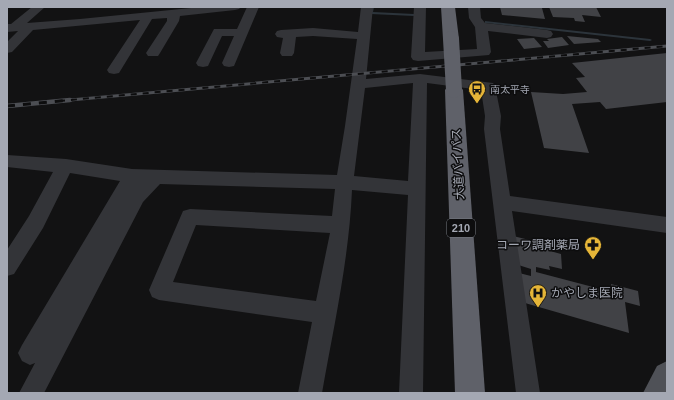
<svg xmlns="http://www.w3.org/2000/svg" width="674" height="400" font-family="Helvetica,'Noto Sans JP',sans-serif">
<rect width="100%" height="100%" fill="#121213"/>
<g fill="none" stroke-linecap="round" stroke-linejoin="round">
<g fill="#2c343b" fill-rule="evenodd">
<polygon points="370,7 374,7 373,12 414,14 416,15 414,16 371,14 369,13"/>
<polygon points="485,21 650,39 652,40 650,41 486,23 485,23"/>
</g>
</g>
<g fill="#414246">
<polygon points="500,7 542,8 545,19 502,15"/>
<polygon points="549,7 596,7 601,17 582,15 585,22 575,21 574,18 553,17"/>
<polygon points="567,36 598,39 601,42 574,44"/>
<polygon points="562,37 569,45 548,48 543,41 549,41 547,39"/>
<polygon points="534,38 542,47 524,49 517,39"/>
<polygon points="667,53 667,102 606,109 600,102 572,104 589,153 544,148 531,92 563,94 587,92 576,78 585,77 572,63"/>
<polygon points="513,236 550,245 550,251 561,254 562,269 549,266 550,270 536,267 536,272 612,292 611,284 638,291 640,306 625,302 629,333 518,301 519,273 531,276 531,269 512,263"/>
</g>
<g fill="none" stroke-linecap="round" stroke-linejoin="round">
<g fill="#333438" fill-rule="evenodd">
<polygon points="32,7 45,7 27,23 80,19 201,7 241,7 239,9 235,10 180,16 179,21 160,53 158,56 148,56 146,53 167,21 167,18 152,19 119,73 114,74 109,73 107,70 140,20 33,30 12,52 7,53 7,42 18,31 7,32 7,24 11,24"/>
<polygon points="247,7 259,7 234,66 229,67 224,66 222,63 234,36 222,36 208,66 203,67 198,66 196,63 214,29 237,29"/>
<path d="M361 7H373L366 79 420 74 493 83 495 86 501 116 500 129 510 196 667 217V233L512 211 540 393H516L484 129 485 116 481 90 427 83 423 393H399L408 195 352 190C349 259 334 325 322 393H298L312 322 159 300 152 297 149 290 183 211 190 209 332 216 335 189 160 184 143 202 44 393H19L35 363 30 365 22 361 18 353 22 345 120 181 70 173 43 228 14 274 7 276V250L29 216 53 172 7 167V155L66 159 132 169 337 175 345 126 357 39 313 36 296 37 294 53 292 56H282L280 53 283 38 277 37 275 34 277 31 281 30 313 28 358 32ZM413 83 408 181 354 176 365 88ZM196 225 330 233 316 301 173 282Z"/>
<polygon points="414,7 426,7 425,52 477,49 475,27 469,18 468,7 480,7 481,18 485,23 547,30 551,31 553,34 551,37 547,38 488,31 491,52 489,55 418,61 413,60 411,57"/>
</g>
<polygon fill="#4f5157" fill-rule="evenodd" points="667,361 667,393 643,393 657,366"/>
<g fill="#5f6169" fill-rule="evenodd">
<polygon points="441,7 455,7 459,39 456,42 451,44 446,42 443,39"/>
<polygon points="454,84 460,86 463,90 485,393 455,393 445,90 448,86"/>
</g>
<g stroke="#4c4e53" stroke-width="3">
<polyline id="rail-far1" points="59,101 667,46"/>
</g>
<g stroke="#4c4e53" stroke-width="4.5">
<polyline id="rail" points="7,106 70,100"/>
</g>
<use href="#rail-far1" stroke="#0d0d0e" stroke-width="2" stroke-dasharray="6" stroke-linecap="butt"/>
<use href="#rail" stroke="#0d0d0e" stroke-width="3" stroke-dasharray="8" stroke-linecap="butt"/>
<polyline stroke="#5f6169" stroke-width="16" points="451,39 454,90"/>
</g>
<defs>
<g id="bus-pin" transform="scale(0.9)"><path d="M0 17L-7.5 6A9.5 9.5 0 1 1 7.5 6Z" fill="#e5b538" stroke="#0d0d0e"/><path d="M-5-6H5V4H4V6H2V4H-2V6H-4V4H-5ZM-3.5-4V0h7V-4ZM-3.5 1.2v1.5H-2V1.2ZM2 1.2v1.5H3.5V1.2Z" fill="#111"/></g>
<g id="pharmacy-pin" transform="scale(0.9)"><path d="M0 17L-7.5 6A9.5 9.5 0 1 1 7.5 6Z" fill="#e5b538" stroke="#0d0d0e"/><path d="M-2-6h4v4h4v4h-4v4h-4v-4h-4v-4h4Z" fill="#111"/></g>
<g id="hospital-pin" transform="scale(0.9)"><path d="M0 17L-7.5 6A9.5 9.5 0 1 1 7.5 6Z" fill="#e5b538" stroke="#0d0d0e"/><path d="M-5-5h3v3.5h4V-5h3V5h-3V1.5h-4V5h-3Z" fill="#111"/></g>
</defs>
<g fill-rule="evenodd">
<use href="#bus-pin" x="477" y="89"/>
<use href="#pharmacy-pin" x="593" y="245"/>
<use href="#hospital-pin" x="538" y="293"/>
</g>
<g text-anchor="middle" stroke-width="3" stroke-linejoin="round" paint-order="stroke">
<g font-size="10" fill="#a4a8b3" stroke="#0d0d0e" text-anchor="start">
<text x="490" y="93">南太平寺</text>
</g>
<rect fill="#0d0d0e" stroke="#777a82" stroke-width="1" x="447" y="219" width="28" height="18" rx="3"/>
<g font-size="11" font-weight="bold" fill="#a4a8b3">
<text x="461" y="232">210</text>
</g>
<g font-size="12" fill="#a4a8b3" stroke="#0d0d0e">
<text transform="translate(458 164) rotate(-93)" y="4">大道バイパス</text>
</g>
<g font-size="12" fill="#a4a8b3" stroke="#0d0d0e" text-anchor="end">
<text x="580" y="249">コーワ調剤薬局</text>
<text x="551" y="297" text-anchor="start">かやしま医院</text>
</g>
</g>
<rect width="674" height="400" fill="none" stroke="#a4a8b3" stroke-width="16"/>
</svg>
